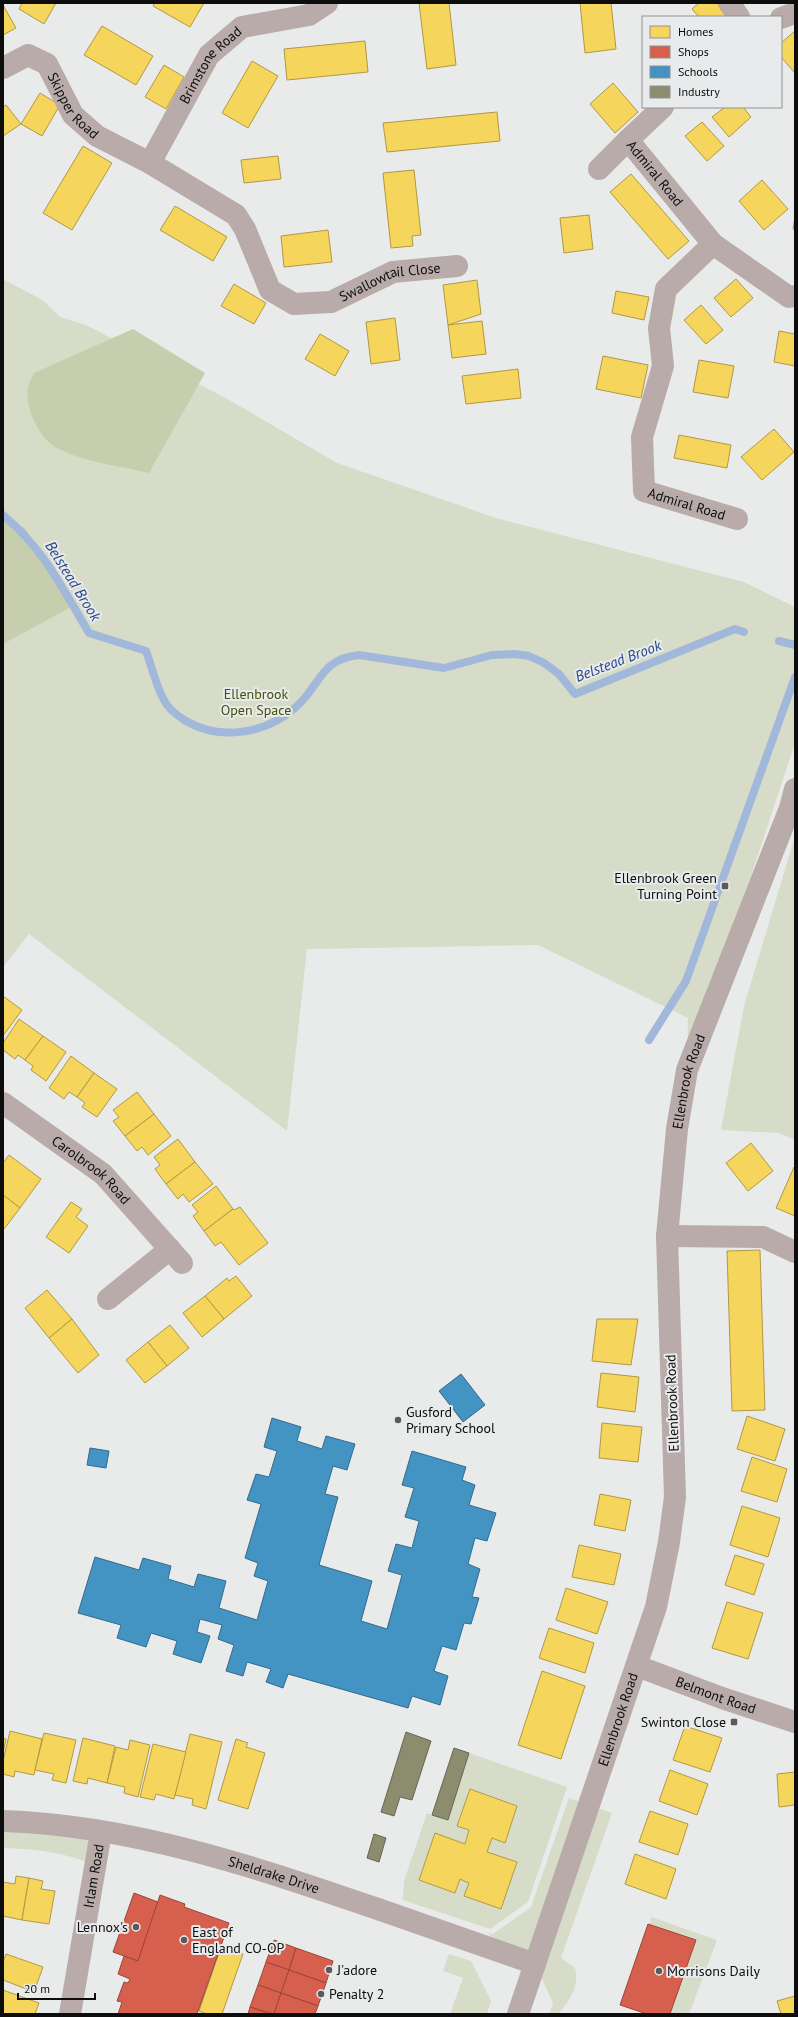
<svg xmlns="http://www.w3.org/2000/svg" width="798" height="2017" font-family="'PT Sans',sans-serif">
<rect width="100%" height="100%" fill="#e9eaea"/>
<g fill="#d7dcc8">
<polygon points="3,279 44,301 60,317 86,325 231,401 337,463 499,519 744,582 795,607 795,743 687,1070 688,1018 538,945 307,949 287,1131 29,934 3,967"/>
<polygon points="795,836 795,1140 779,1133 721,1130 744,1006"/>
<polygon points="469,1753 567,1787 528,1902 490,1929 403,1900 404,1881 427,1813 448,1820"/>
<path d="M569 1798 612 1813 561 1958 575 1968C580 1986 569 2002 558 2014H549L553 2003 535 1964 513 1956 487 1933 493 1934 531 1907Z"/>
<path d="M3 1821 101 1832 96 1866C66 1852 36 1849 3 1848Z"/>
<polygon points="651,1917 717,1940 689,2014 670,2014 696,1941 650,1925"/>
<polygon points="449,1954 471,1961 491,2001 487,2014 450,2014 463,1978 443,1971"/>
</g>
<g fill="#c6cead">
<path d="M133 329 205 373 149 473C120 466 83 462 57 448 39 439 24 406 28 387 29 382 32 377 34 373Z"/>
<polygon points="3,517 25,528 55,574 71,607 3,644"/>
</g>
<g fill="#f6d55c" stroke="#b09945">
<polygon points="22,3 56,3 44,24 19,9"/>
<polygon points="155,3 204,3 190,27 153,6"/>
<polygon points="419,3 449,3 456,65 427,69"/>
<polygon points="580,3 611,3 616,49 585,53"/>
<polygon points="699,3 717,3 729,17 699,17 692,9"/>
<polygon points="3,5 16,28 3,35"/>
<polygon points="102,26 153,56 136,85 84,55"/>
<polygon points="795,31 795,73 781,57 781,43"/>
<polygon points="365,41 368,72 287,80 284,49"/>
<polygon points="252,61 278,76 248,128 222,113"/>
<polygon points="164,65 184,77 166,109 145,97"/>
<polygon points="613,83 638,112 615,133 590,104"/>
<polygon points="40,93 60,105 42,136 21,124"/>
<polygon points="6,105 21,124 3,136 3,107"/>
<polygon points="725,107 743,107 751,117 729,137 712,117"/>
<polygon points="497,112 500,141 387,152 383,123"/>
<polygon points="702,122 724,146 707,161 685,136"/>
<polygon points="83,146 112,163 72,230 43,213"/>
<polygon points="278,156 281,179 244,183 241,160"/>
<polygon points="414,170 421,235 412,236 413,246 391,248 383,173"/>
<polygon points="631,174 689,241 668,259 610,192"/>
<polygon points="762,180 788,209 764,230 739,201"/>
<polygon points="175,206 227,237 213,261 160,230"/>
<polygon points="589,215 593,249 564,253 560,218"/>
<polygon points="795,217 795,230 793,229"/>
<polygon points="328,230 332,262 284,267 281,236"/>
<polygon points="736,279 753,298 731,317 714,298"/>
<polygon points="477,280 481,314 448,325 443,285"/>
<polygon points="234,284 266,303 254,324 221,306"/>
<polygon points="616,291 649,297 644,320 612,313"/>
<polygon points="701,305 723,330 706,344 684,320"/>
<polygon points="395,318 400,360 371,364 366,322"/>
<polygon points="482,321 486,354 452,358 448,325"/>
<polygon points="779,331 795,334 795,366 774,362"/>
<polygon points="320,334 349,351 335,376 305,359"/>
<polygon points="603,356 648,365 641,398 596,389"/>
<polygon points="699,360 734,366 728,398 693,392"/>
<polygon points="518,369 521,398 466,404 462,376"/>
<polygon points="774,429 794,452 762,480 741,457"/>
<polygon points="679,435 731,445 727,468 674,458"/>
<polygon points="3,996 22,1010 3,1036"/>
<polygon points="19,1019 43,1036 25,1060 18,1055 15,1059 3,1050 3,1043"/>
<polygon points="43,1036 66,1052 46,1081 31,1070 33,1066 25,1060"/>
<polygon points="71,1056 94,1073 77,1097 69,1092 64,1099 49,1088"/>
<polygon points="94,1073 117,1089 97,1117 82,1107 85,1103 77,1097"/>
<polygon points="137,1092 154,1114 125,1136 113,1121 119,1117 113,1110"/>
<polygon points="154,1114 171,1136 148,1155 142,1147 137,1151 125,1136"/>
<polygon points="178,1139 195,1162 166,1184 155,1169 160,1165 154,1157"/>
<polygon points="751,1143 773,1171 748,1191 726,1163"/>
<polygon points="9,1155 41,1179 20,1208 3,1195 3,1163"/>
<polygon points="195,1162 213,1184 189,1202 183,1194 178,1199 166,1184"/>
<polygon points="794,1167 795,1168 795,1216 776,1208"/>
<polygon points="216,1186 233,1209 204,1231 193,1216 198,1212 192,1205"/>
<polygon points="3,1195 20,1208 4,1229 3,1228"/>
<polygon points="71,1202 82,1209 76,1217 88,1226 69,1253 46,1237"/>
<polygon points="240,1207 268,1243 239,1265 221,1242 215,1246 204,1231 233,1209 234,1210"/>
<polygon points="760,1250 765,1410 732,1411 727,1251"/>
<polygon points="236,1276 252,1296 224,1319 205,1296 227,1278 229,1281"/>
<polygon points="47,1290 72,1319 49,1338 25,1308"/>
<polygon points="205,1296 224,1319 202,1337 183,1313"/>
<polygon points="72,1319 99,1355 78,1373 49,1338"/>
<polygon points="597,1319 638,1319 631,1365 592,1361"/>
<polygon points="170,1325 189,1348 167,1366 148,1342"/>
<polygon points="148,1342 167,1366 145,1383 126,1360"/>
<polygon points="601,1373 639,1377 635,1412 597,1407"/>
<polygon points="747,1416 785,1429 775,1461 737,1449"/>
<polygon points="602,1423 642,1427 638,1462 599,1458"/>
<polygon points="752,1457 787,1469 777,1502 741,1491"/>
<polygon points="600,1494 631,1500 625,1531 594,1525"/>
<polygon points="742,1506 780,1518 768,1557 730,1545"/>
<polygon points="579,1545 621,1554 614,1585 572,1577"/>
<polygon points="735,1555 764,1564 754,1595 725,1585"/>
<polygon points="566,1588 608,1602 597,1634 556,1620"/>
<polygon points="727,1602 763,1613 748,1659 712,1648"/>
<polygon points="549,1628 594,1643 585,1673 539,1658"/>
<polygon points="542,1671 585,1686 561,1759 518,1745"/>
<polygon points="685,1726 722,1738 710,1772 673,1760"/>
<polygon points="10,1731 42,1739 34,1775 15,1771 14,1777 3,1774 3,1761"/>
<polygon points="44,1733 76,1740 66,1783 52,1780 54,1774 35,1770"/>
<polygon points="190,1734 222,1742 206,1809 192,1805 193,1799 175,1795"/>
<polygon points="3,1738 6,1739 3,1753"/>
<polygon points="83,1738 115,1746 107,1783 88,1778 87,1784 73,1781"/>
<polygon points="236,1739 248,1743 246,1747 265,1753 248,1809 218,1800"/>
<polygon points="130,1740 150,1745 138,1797 124,1793 125,1787 107,1783 116,1747 128,1750"/>
<polygon points="153,1744 186,1752 174,1799 156,1794 154,1800 140,1797"/>
<polygon points="670,1770 708,1784 697,1815 659,1801"/>
<polygon points="795,1772 795,1805 779,1807 777,1774"/>
<polygon points="470,1789 517,1806 505,1843 492,1838 487,1852 517,1862 501,1909 464,1896 469,1883 464,1881 460,1879 455,1893 419,1880 435,1833 465,1844 469,1830 457,1826"/>
<polygon points="650,1811 688,1824 678,1855 639,1842"/>
<polygon points="635,1854 676,1869 666,1899 625,1884"/>
<polygon points="16,1876 29,1878 22,1920 3,1916 3,1882 15,1884"/>
<polygon points="29,1878 43,1881 41,1889 55,1891 49,1924 22,1920"/>
<polygon points="221,1947 243,1954 222,2014 207,2014 199,2011"/>
<polygon points="6,1954 43,1967 34,1992 3,1980 3,1962"/>
<polygon points="3,1990 39,2003 35,2014 3,2014"/>
<polygon points="795,1996 795,2014 781,2014 777,2001"/>
</g>
<g fill="#d6604d" stroke="#9a473a">
<polygon points="134,1893 158,1902 138,1961 113,1952"/>
<polygon points="160,1895 185,1904 184,1907 229,1923 197,2014 118,2014 122,2002 117,2001 124,1982 128,1983 130,1979 118,1974 124,1956 138,1961"/>
<polygon points="648,1924 696,1940 670,2014 647,2014 620,2005"/>
<polygon points="274,1940 296,1948 289,1970 266,1962"/>
<polygon points="296,1948 333,1961 326,1983 289,1970"/>
<polygon points="266,1962 289,1970 281,1993 258,1985"/>
<polygon points="289,1970 326,1983 318,2006 281,1993"/>
<polygon points="258,1985 281,1993 274,2014 250,2007"/>
<polygon points="281,1993 318,2006 315,2014 274,2014"/>
<polygon points="250,2007 270,2014 248,2014"/>
</g>
<g fill="#4393c3" stroke="#336b8d">
<polygon points="461,1374 485,1405 463,1422 439,1391"/>
<polygon points="272,1418 301,1427 297,1441 322,1449 326,1436 355,1444 347,1470 333,1466 325,1494 338,1497 319,1565 372,1581 361,1621 387,1629 402,1575 388,1571 396,1544 412,1548 419,1521 405,1517 414,1488 402,1485 412,1451 466,1467 462,1480 475,1485 469,1505 496,1513 487,1541 475,1538 468,1564 480,1569 472,1597 479,1598 471,1624 464,1623 456,1650 442,1646 434,1671 448,1676 440,1705 412,1696 408,1708 288,1674 283,1688 266,1682 271,1669 247,1662 243,1676 226,1671 234,1645 218,1639 222,1625 200,1619 197,1632 210,1636 201,1663 173,1654 177,1641 151,1633 146,1647 117,1638 121,1625 78,1613 95,1557 139,1570 143,1558 171,1566 168,1579 194,1587 198,1574 226,1581 219,1608 257,1620 268,1581 254,1576 258,1563 245,1558 261,1504 247,1500 256,1474 269,1477 277,1451 264,1447"/>
<polygon points="90,1448 109,1451 106,1468 87,1465"/>
</g>
<g fill="#8c8c6e" stroke="#666651">
<polygon points="406,1732 431,1741 412,1800 400,1797 394,1816 381,1812"/>
<polygon points="454,1748 469,1753 448,1820 432,1815"/>
<polygon points="374,1834 386,1838 379,1862 367,1858"/>
</g>
<g fill="none" stroke-linecap="round" stroke-linejoin="round">
<g stroke="#a2b8db" stroke-width="8">
<path d="M3 515C43 548 63 589 89 633L146 651C152 667 156 686 164 700 168 709 178 716 186 721 220 741 266 734 296 707 321 685 320 659 359 655L444 668 492 655 515 654 529 656 544 663 559 674 575 694 735 629 744 632"/>
<polyline points="779,641 795,645"/>
<polyline points="649,1040 686,981 795,677"/>
</g>
<g stroke="#b8abaa" stroke-width="22">
<polyline points="729,3 739,17"/>
<polyline points="781,18 795,13"/>
<path id="s1" d="M3 68 28 55 47 64 73 115 97 136 150 163 236 215 245 229 270 290 294 304 331 302 393 272 457 266"/>
<path id="s2" d="M663 107 628 140 713 244 666 289 659 328 663 366 642 437 644 491 737 519"/>
<path id="s3" d="M150 163 209 55 242 27 309 15 327 3"/>
<polyline points="599,169 628,140"/>
<polyline points="713,244 789,297 795,296"/>
<path id="s4" d="M3 1103 103 1174 182 1263"/>
<polyline points="667,1236 763,1237 795,1252"/>
<polyline points="108,1299 170,1249"/>
<path id="s5" d="M3 1821C131 1825 255 1867 375 1908 429 1927 482 1945 535 1964"/>
<path id="s6" d="M70 2014 101 1832"/>
</g>
<g stroke="#b8abaa" stroke-width="22">
<path id="s7" d="M637 1666 722 1698 795 1722"/>
<path id="s8" d="M518 2014 656 1607 669 1542 675 1497 667 1236 677 1129 687 1070 790 808 795 789"/>
</g>
</g>
<g fill="#5a5a5b" stroke="#e8eaeb" stroke-width="1.5">
<rect x="721" y="882" width="8" height="8" rx="2"/>
<circle cx="398" cy="1420" r="4"/>
<rect x="730" y="1718" width="8" height="8" rx="2"/>
<circle cx="136" cy="1927" r="4"/>
<circle cx="184" cy="1940" r="4"/>
<circle cx="329" cy="1970" r="4"/>
<circle cx="659" cy="1971" r="4"/>
<circle cx="321" cy="1994" r="4"/>
</g>
<g text-anchor="middle" stroke-width="4" stroke-linejoin="round" paint-order="stroke">
<g font-size="14" fill="#0d0d0e" stroke="#e8eaeb">
<text dy="5" stroke="none"><textPath href="#s3" startOffset="116">Brimstone Road</textPath></text>
<text dy="5" stroke="none"><textPath href="#s1" startOffset="99">Skipper Road</textPath></text>
<text dy="5" stroke="none"><textPath href="#s2" startOffset="91">Admiral Road</textPath></text>
<text dy="5" stroke="none"><textPath href="#s1" startOffset="509">Swallowtail Close</textPath></text>
<text dy="5" stroke="none"><textPath href="#s2" startOffset="498">Admiral Road</textPath></text>
<text dy="5" stroke="none"><textPath href="#s8" startOffset="959">Ellenbrook Road</textPath></text>
<text dy="5" stroke="none"><textPath href="#s4" startOffset="111">Carolbrook Road</textPath></text>
<text transform="translate(672 1403) rotate(-92)" y="5">Ellenbrook Road</text>
<text dy="5" stroke="none"><textPath href="#s7" startOffset="84">Belmont Road</textPath></text>
<text dy="5" stroke="none"><textPath href="#s8" startOffset="311">Ellenbrook Road</textPath></text>
<text dy="5" stroke="none"><textPath href="#s5" startOffset="277">Sheldrake Drive</textPath></text>
<text dy="5" stroke="none"><textPath href="#s6" startOffset="140">Irlam Road</textPath></text>
</g>
<g font-size="14" fill="#45510b" stroke="#e8eaeb">
<text x="256" y="699">Ellenbrook<tspan x="256" dy="16">Open Space</tspan></text>
</g>
<g font-size="14" fill="#0d0d0e" stroke="#e8eaeb" text-anchor="start">
<text x="717" y="883" text-anchor="end">Ellenbrook Green<tspan x="717" dy="16">Turning Point</tspan></text>
<text x="406" y="1417">Gusford<tspan x="406" dy="16">Primary School</tspan></text>
<text x="726" y="1727" text-anchor="end">Swinton Close</text>
<text x="128" y="1932" text-anchor="end">Lennox's</text>
<text x="192" y="1937">East of<tspan x="192" dy="16">England CO-OP</tspan></text>
<text x="337" y="1975">J'adore</text>
<text x="667" y="1976">Morrisons Daily</text>
<text x="329" y="1999">Penalty 2</text>
</g>
<g font-size="15" font-style="italic" fill="#254988" stroke="#e8eaeb">
<text transform="translate(73 581) rotate(58)" y="5">Belstead Brook</text>
<text transform="translate(618 661) rotate(-21)" y="5">Belstead Brook</text>
</g>
</g>
<rect width="798" height="2017" fill="none" stroke="#0d0d0e" stroke-width="8"/>
<rect x="642" y="16" width="140" height="92" fill="#e8eaeb" stroke="#909293"/>
<rect x="650" y="26" width="20" height="12" fill="#f6d55c" stroke="#909293"/>
<text x="678" y="36" font-size="12" fill="#0d0d0e">Homes</text>
<rect x="650" y="46" width="20" height="12" fill="#d6604d" stroke="#909293"/>
<text x="678" y="56" font-size="12" fill="#0d0d0e">Shops</text>
<rect x="650" y="66" width="20" height="12" fill="#4393c3" stroke="#909293"/>
<text x="678" y="76" font-size="12" fill="#0d0d0e">Schools</text>
<rect x="650" y="86" width="20" height="12" fill="#8c8c6e" stroke="#909293"/>
<text x="678" y="96" font-size="12" fill="#0d0d0e">Industry</text>
<path d="M18 1993v6h77v-6" fill="none" stroke="#0d0d0e" stroke-width="2"/>
<text x="24" y="1993" font-size="12" fill="#0d0d0e" stroke="#e8eaeb" stroke-width="3" paint-order="stroke">20 m</text>
</svg>
